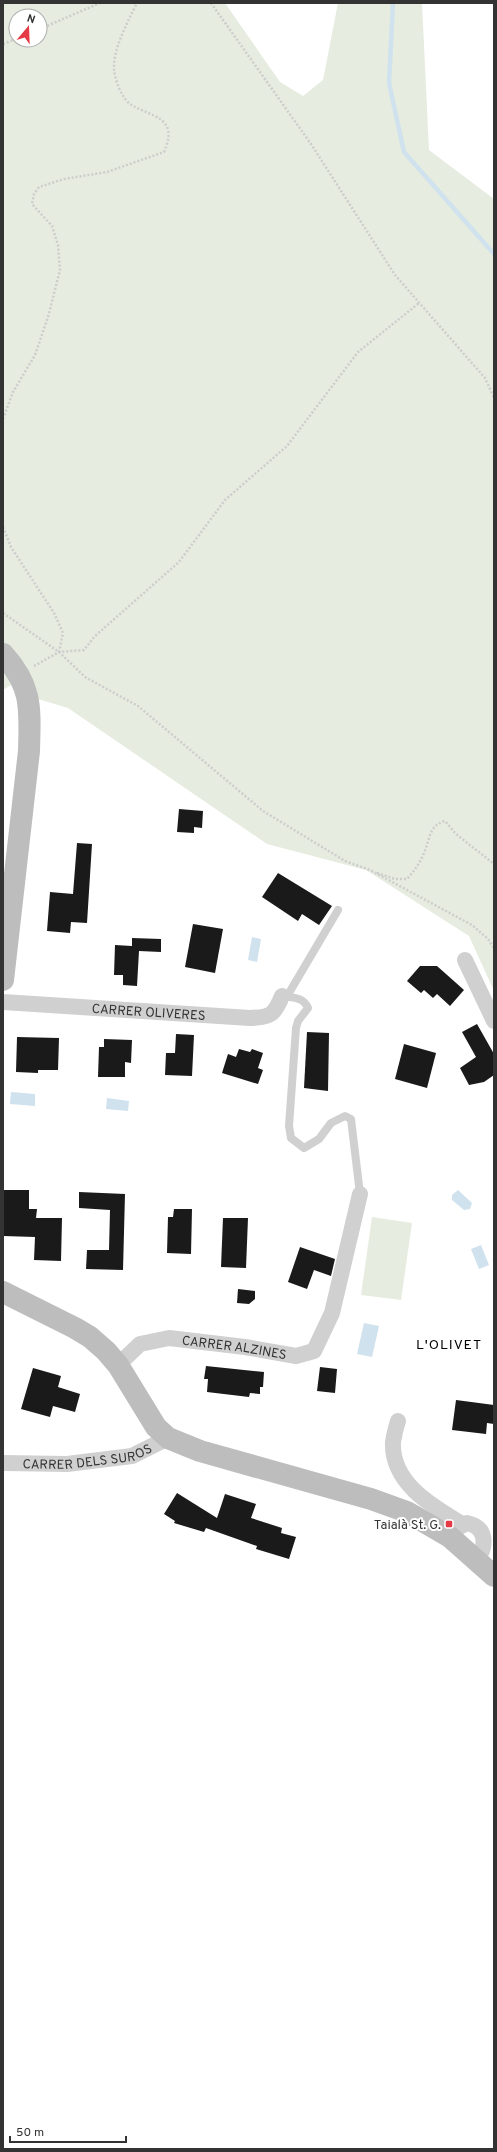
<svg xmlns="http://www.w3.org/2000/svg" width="497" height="2152" font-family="Overpass,sans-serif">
<rect width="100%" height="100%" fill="#fff"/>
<g fill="#e6ecdf" fill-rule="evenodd">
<path d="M3 3H225L280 82 303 96 323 80 338 3H422L429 150 494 199V991L469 936 366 870 267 844 68 708 38 699 22 678 3 690ZM16 16H40V40H16Z"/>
<polygon points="372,1217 412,1223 401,1300 361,1295"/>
</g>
<g fill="#cfe2ee">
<polygon points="252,937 261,939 257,962 248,960"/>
<polygon points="11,1092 35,1094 35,1106 10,1104"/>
<polygon points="107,1098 129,1101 128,1111 106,1109"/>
<polygon points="458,1190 472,1203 470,1209 464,1210 452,1200 452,1195"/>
<polygon points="481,1245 489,1265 479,1269 471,1249"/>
<polygon points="364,1323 379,1326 372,1357 357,1354"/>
</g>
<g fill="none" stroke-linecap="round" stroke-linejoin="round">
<polyline stroke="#cfe2ee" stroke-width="4.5" points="393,3 389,83 404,152 494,254"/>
</g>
<g fill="#1a1a1a">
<polygon points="179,809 203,811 202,828 194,827 194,833 177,832"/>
<polygon points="77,843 92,844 87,923 71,922 70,933 47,931 50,892 73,894"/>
<polygon points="278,873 332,906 319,925 302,914 298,921 262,897"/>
<polygon points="193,924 223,929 215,973 185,967"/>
<polygon points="132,938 161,939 161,952 139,951 137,986 123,985 123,975 114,975 115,945 132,946"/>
<polygon points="420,966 437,966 464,990 450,1006 437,994 433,998 424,990 421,993 407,981"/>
<polygon points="477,1024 494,1054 494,1075 484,1082 469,1085 460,1068 476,1057 462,1032"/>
<polygon points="307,1032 329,1033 328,1091 304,1088"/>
<polygon points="176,1034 194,1035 192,1076 165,1075 166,1053 175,1053"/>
<polygon points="17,1037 59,1038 58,1070 38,1070 38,1073 16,1072"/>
<polygon points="104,1039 132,1040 131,1063 125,1062 125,1077 98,1077 99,1047 104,1047"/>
<polygon points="404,1044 436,1053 427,1088 395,1079"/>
<polygon points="239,1049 250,1052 252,1049 263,1053 258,1068 263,1070 258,1084 222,1073 228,1054 236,1057"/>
<polygon points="3,1190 29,1190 29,1209 37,1209 36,1218 62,1218 61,1261 34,1260 35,1237 3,1236"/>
<polygon points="79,1192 125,1194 123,1270 86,1269 87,1250 109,1250 110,1210 79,1208"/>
<polygon points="174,1209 192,1209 191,1254 167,1253 168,1217 173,1217"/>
<polygon points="223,1218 248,1218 246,1268 221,1267"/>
<polygon points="300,1247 335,1259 331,1276 314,1270 307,1289 288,1282"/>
<polygon points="238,1289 255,1291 255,1299 249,1304 237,1303"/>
<polygon points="206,1366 264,1372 263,1387 260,1387 260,1394 250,1393 249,1397 207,1392 208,1379 204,1379"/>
<polygon points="320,1367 337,1369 335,1393 317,1391"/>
<polygon points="33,1368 61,1376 58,1387 80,1394 75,1412 53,1406 50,1417 21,1409"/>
<polygon points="456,1400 494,1405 494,1424 487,1423 486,1434 452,1430"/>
<polygon points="177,1493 217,1518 225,1494 256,1504 251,1518 282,1528 281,1533 296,1537 289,1559 256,1549 257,1546 206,1528 204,1532 174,1523 175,1521 164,1514"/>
</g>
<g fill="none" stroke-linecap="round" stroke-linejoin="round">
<g stroke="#cdcdcd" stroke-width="2.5" stroke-dasharray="2 2" stroke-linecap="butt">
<polyline points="211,3 311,144 395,275 485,378 494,398"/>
<polyline points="40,29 100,3"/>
<polyline points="3,44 16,39"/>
<path d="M3 419 13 392 35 355 48 317 60 270 58 245 52 226 32 204 34 194 39 187 64 179 107 172 164 152C180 116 150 117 130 104 121 97 115 80 114 69 113 49 128 21 137 3"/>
<polyline points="3,527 11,547 54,613 63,633 59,652"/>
<polyline points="3,613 59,652 85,677 138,706 263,811 345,861 370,870 472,925 488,939 494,948"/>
<polyline points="34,666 59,652 84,650 95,636 179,562 225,500 287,446 358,352 419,303"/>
<path d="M377 873 395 879H407C414 871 420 863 424 853 430 839 429 825 445 821L456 834 494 864"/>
</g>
<g stroke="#d0d0d0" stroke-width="8">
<path d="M282 996C294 998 303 997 308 1008L298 1021 296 1028 289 1126 291 1138 304 1148 319 1139 331 1123 345 1116 351 1119 360 1194"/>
<polyline points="282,996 289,993 338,910"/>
</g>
<g stroke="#d0d0d0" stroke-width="16">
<polyline points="465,960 494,1021"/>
<path id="s1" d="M3 1002 250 1018C270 1017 274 1016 282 996"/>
<path id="s2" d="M118 1365 140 1344 169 1338 245 1347 296 1356 314 1351 332 1313 360 1194"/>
<path d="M398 1421C396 1427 394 1435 393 1442 391 1483 432 1506 462 1524"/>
<path id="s3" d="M3 1463 67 1464 132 1456 168 1438"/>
<path d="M455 1529 467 1523C487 1527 487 1546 477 1560"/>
</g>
<g stroke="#bdbdbd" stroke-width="22">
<path d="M3 654C33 687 30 709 29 751L3 980"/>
<polyline points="3,1292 75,1328 90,1337 106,1351 118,1365 156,1427 168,1438 200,1451 371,1499 407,1512 450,1537 494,1576"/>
</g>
</g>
<rect fill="#e63946" stroke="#fff" stroke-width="1.5" x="445" y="1520" width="8" height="8" rx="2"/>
<g text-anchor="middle" stroke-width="4" stroke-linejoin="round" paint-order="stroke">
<g font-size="13" fill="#333" stroke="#fff">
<text dy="5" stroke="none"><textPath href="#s1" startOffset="146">CARRER OLIVERES</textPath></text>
<text dy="5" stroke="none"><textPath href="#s2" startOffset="126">CARRER ALZINES</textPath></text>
<text dy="5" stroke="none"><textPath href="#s3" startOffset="85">CARRER DELS SUROS</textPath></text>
</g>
<g font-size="13" fill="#333" stroke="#fff" text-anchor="end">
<text x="441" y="1529">Taialà St. G.</text>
</g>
<g font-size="14" letter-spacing="1" fill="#000" stroke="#fff">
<text x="449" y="1349">L'OLIVET</text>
</g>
</g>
<rect width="497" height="2152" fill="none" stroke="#333333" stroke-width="8"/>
<g transform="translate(28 28) rotate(19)"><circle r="19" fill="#ffffff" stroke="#adadad"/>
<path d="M0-3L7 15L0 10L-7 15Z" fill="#e63946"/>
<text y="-6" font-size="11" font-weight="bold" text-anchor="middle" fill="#333333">N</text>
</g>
<path d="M10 2136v6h116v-6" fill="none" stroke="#333333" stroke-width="2"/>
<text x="16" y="2136" font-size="12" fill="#333333" stroke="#ffffff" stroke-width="3" paint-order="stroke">50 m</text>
</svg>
